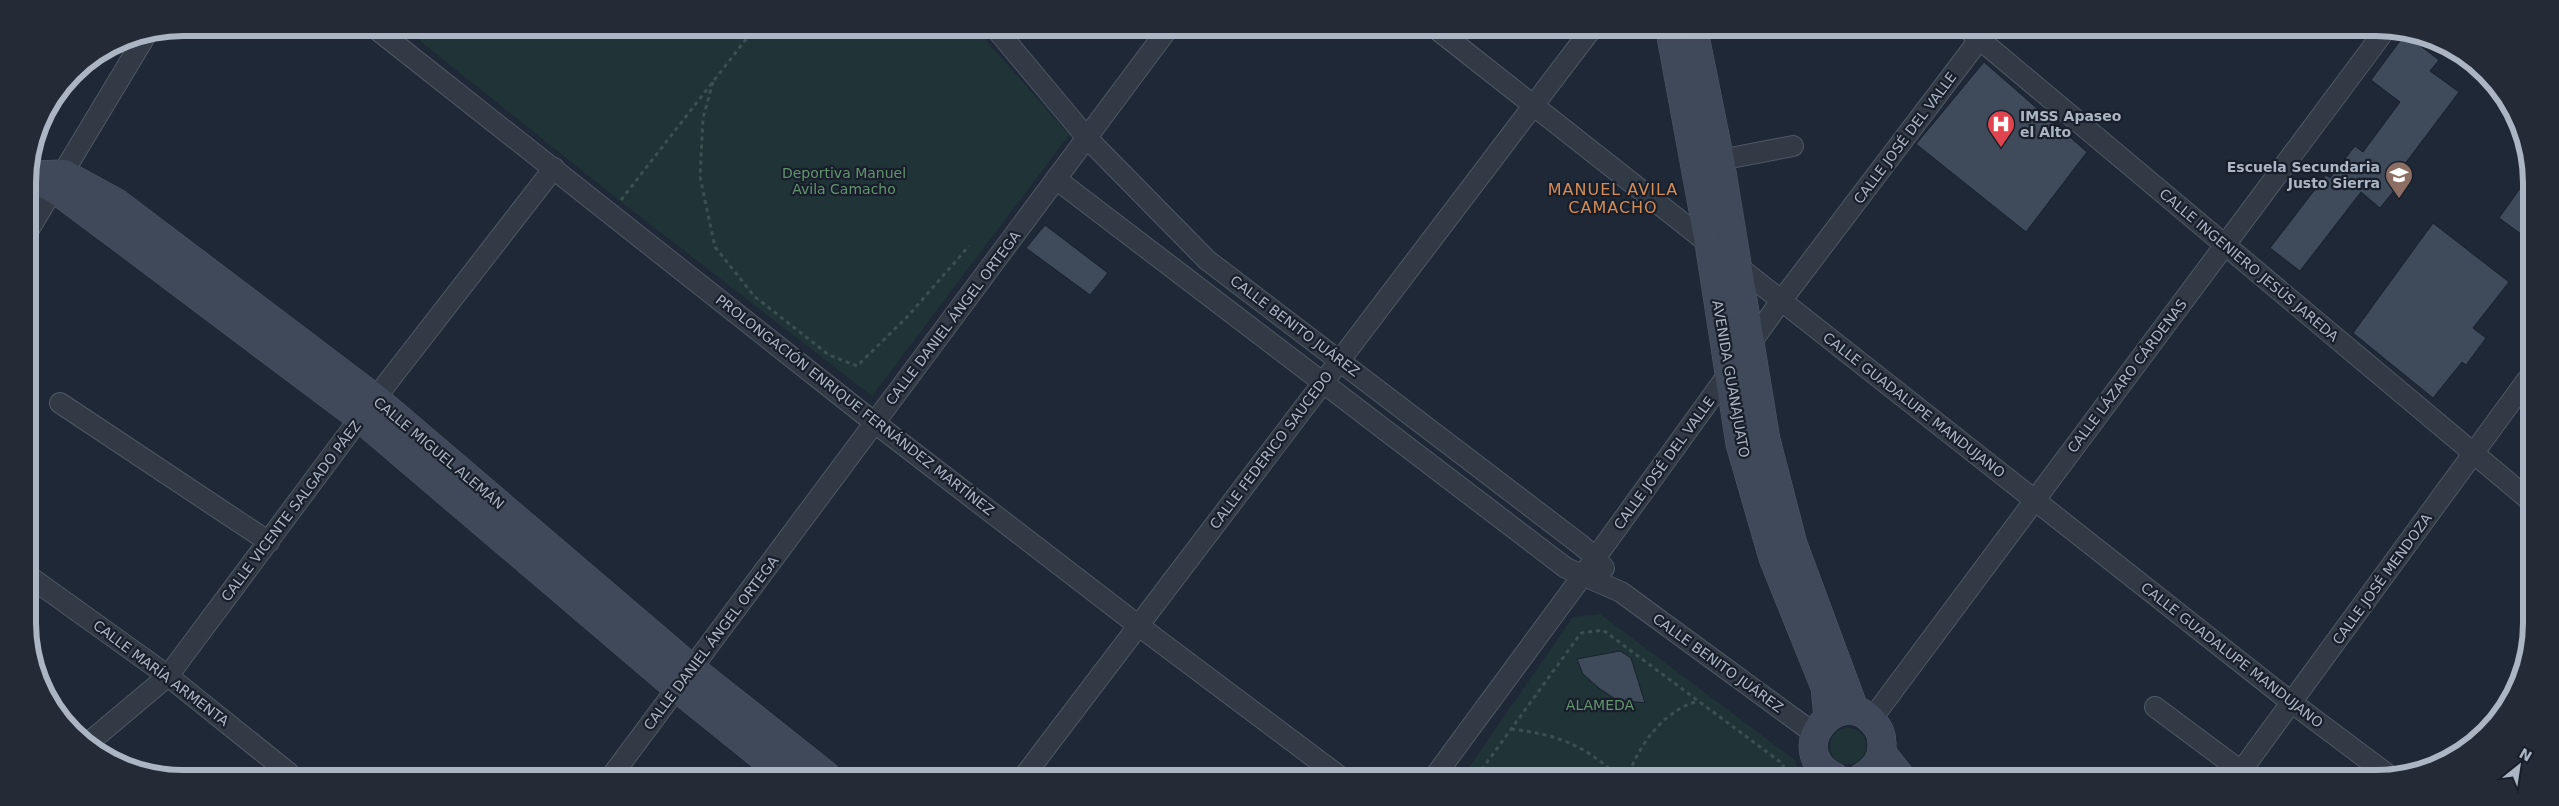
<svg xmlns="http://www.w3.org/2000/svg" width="2559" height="806" font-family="'DejaVu Sans',sans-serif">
<rect width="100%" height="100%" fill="#1e2836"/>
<g fill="#203437">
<polygon points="404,28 976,29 1069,135 872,396 620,201"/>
<polygon points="1600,614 1796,761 1798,777 1463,776 1573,617"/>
<circle cx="1848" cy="746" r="18"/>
</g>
<g fill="#3f4b5b" stroke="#19212d">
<polygon points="2405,34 2439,60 2430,71 2459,92 2395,177 2401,182 2380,208 2361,192 2300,271 2270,248 2326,175 2330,178 2355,146 2363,152 2400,102 2371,80"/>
<polygon points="1984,62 2087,152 2026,232 1916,144"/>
<polygon points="2528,177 2528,239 2499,218"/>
<polygon points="2433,223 2509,282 2473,328 2486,338 2466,365 2462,362 2433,398 2353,333"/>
<polygon points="1045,225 1108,273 1090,295 1026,248"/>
<polygon points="1620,651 1631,658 1645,703 1617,700 1600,689 1583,674 1577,659"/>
</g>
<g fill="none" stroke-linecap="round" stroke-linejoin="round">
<g stroke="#4f5865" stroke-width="22">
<g id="street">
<polyline points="375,28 875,423 1139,626 1339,776"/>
<polyline points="996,29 1087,138 1207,260 1581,545 1596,558 1604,568"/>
<polyline points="1439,31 2291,702 2391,777"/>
<polyline points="1971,32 2527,498"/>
<polyline points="1720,160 1793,146"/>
<polyline points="1056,179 1566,568 1621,592 1815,734"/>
<polyline points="28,231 146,35"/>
<polyline points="60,403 269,542"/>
<polyline points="30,577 168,676 289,773"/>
<polyline points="2155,707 2241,771"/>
<polyline points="1871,720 2383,33"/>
<polyline points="87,744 168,676 360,418 554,168"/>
<polyline points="613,774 1167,30"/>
<polyline points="1025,775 1590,31"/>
<polyline points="1435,776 1583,575 1781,301 1985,32"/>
<polyline points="2236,778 2527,380"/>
</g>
</g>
<g stroke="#4f5865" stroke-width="29">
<g id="secondary">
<polyline points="1670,31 1709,243 1740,444 1773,558 1825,687 1828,717"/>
<polyline points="1694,31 1720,160 1766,440 1793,544 1855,711"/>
<polyline points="28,175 64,174 117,203 376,399 691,668 826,775"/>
<polyline points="33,178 55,189 102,224 360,418 677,688 785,775"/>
<polyline points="1882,753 1901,777"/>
<path d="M1835 777C1781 750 1840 683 1873 722 1879 728 1882 735 1882 743 1883 759 1875 769 1862 777"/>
</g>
</g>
<g stroke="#3b5051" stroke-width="3" stroke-dasharray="4 4" stroke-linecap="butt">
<polyline points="713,82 703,118 700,177 715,247 754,296 829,355 857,366 908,316 969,246"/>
<polyline points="621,200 754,29"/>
<path d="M1511 729C1553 734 1581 743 1613 772"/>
<path d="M1629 773C1642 741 1664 711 1698 701"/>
<polyline points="1477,776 1581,633 1603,630 1783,764 1784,777"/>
<polyline points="1604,776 1621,771 1633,776"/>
</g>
<use href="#street" stroke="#323a46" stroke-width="20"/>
<use href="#secondary" stroke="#404959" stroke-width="28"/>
</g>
<defs>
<g id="hospital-pin" transform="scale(1.4375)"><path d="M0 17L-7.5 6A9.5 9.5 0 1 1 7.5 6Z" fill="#e0444e" stroke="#181f2b"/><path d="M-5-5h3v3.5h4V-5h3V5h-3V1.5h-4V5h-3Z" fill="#fff"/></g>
<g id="school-pin" transform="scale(1.4375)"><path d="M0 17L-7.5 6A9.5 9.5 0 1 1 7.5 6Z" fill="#8d6e63" stroke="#181f2b"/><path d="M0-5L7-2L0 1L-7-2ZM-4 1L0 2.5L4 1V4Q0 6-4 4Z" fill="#fff"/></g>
</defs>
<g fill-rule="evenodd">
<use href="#hospital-pin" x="2001" y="124"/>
<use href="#school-pin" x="2399" y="175"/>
</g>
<g text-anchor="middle" stroke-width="4.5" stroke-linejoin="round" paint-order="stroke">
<g font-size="14" font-weight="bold" fill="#abb5c4" stroke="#181f2b" text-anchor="start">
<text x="2020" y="121">IMSS Apaseo<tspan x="2020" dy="16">el Alto</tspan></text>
<text x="2380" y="172" text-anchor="end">Escuela Secundaria<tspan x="2380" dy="16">Justo Sierra</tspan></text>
</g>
<g font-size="14" fill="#abb5c4" stroke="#181f2b">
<text transform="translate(1905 138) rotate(-53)" y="5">CALLE JOSÉ DEL VALLE</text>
<text transform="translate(2249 265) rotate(40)" y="5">CALLE INGENIERO JESÚS JAREDA</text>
<text transform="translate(953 318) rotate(-53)" y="5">CALLE DANIEL ÁNGEL ORTEGA</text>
<text transform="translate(1295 326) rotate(37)" y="5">CALLE BENITO JUÁREZ</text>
<text transform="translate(2127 376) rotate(-53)" y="5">CALLE LÁZARO CÁRDENAS</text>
<text transform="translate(1731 379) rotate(80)" y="5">AVENIDA GUANAJUATO</text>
<text transform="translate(855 405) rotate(38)" y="5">PROLONGACIÓN ENRIQUE FERNÁNDEZ MARTÍNEZ</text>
<text transform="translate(1914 405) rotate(38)" y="5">CALLE GUADALUPE MANDUJANO</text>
<text transform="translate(1271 450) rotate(-53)" y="5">CALLE FEDERICO SAUCEDO</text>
<text transform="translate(439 453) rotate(40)" y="5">CALLE MIGUEL ALEMÁN</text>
<text transform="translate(1664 463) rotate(-54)" y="5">CALLE JOSÉ DEL VALLE</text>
<text transform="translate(291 511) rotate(-53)" y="5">CALLE VICENTE SALGADO PÁEZ</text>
<text transform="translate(2382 579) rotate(-54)" y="5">CALLE JOSÉ MENDOZA</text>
<text transform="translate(711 643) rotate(-53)" y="5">CALLE DANIEL ÁNGEL ORTEGA</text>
<text transform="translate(2232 655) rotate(38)" y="5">CALLE GUADALUPE MANDUJANO</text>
<text transform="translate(1718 663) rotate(36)" y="5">CALLE BENITO JUÁREZ</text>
<text transform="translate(161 673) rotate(37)" y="5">CALLE MARÍA ARMENTA</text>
</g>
<g font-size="14" fill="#63946e" stroke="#181f2b">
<text x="844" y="178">Deportiva Manuel<tspan x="844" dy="16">Avila Camacho</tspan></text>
<text x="1600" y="710">ALAMEDA</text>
</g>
<g font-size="16" letter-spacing="1" fill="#d58c55" stroke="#181f2b">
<text x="1613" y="195">MANUEL AVILA<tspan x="1613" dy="18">CAMACHO</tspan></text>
</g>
</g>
<path d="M0 0H2559V806H0ZM183 36H2376A147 147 0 0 1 2523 183V623A147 147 0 0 1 2376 770H183A147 147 0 0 1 36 623V183A147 147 0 0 1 183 36Z" fill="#242b37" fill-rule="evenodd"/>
<path fill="none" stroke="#abb5c4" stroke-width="6" d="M183 36H2376A147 147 0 0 1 2523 183V623A147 147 0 0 1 2376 770H183A147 147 0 0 1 36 623V183A147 147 0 0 1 183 36Z"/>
<g transform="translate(2519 766) rotate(30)" stroke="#181f2b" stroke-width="4" paint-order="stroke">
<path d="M0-4L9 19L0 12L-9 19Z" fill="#abb5c4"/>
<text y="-8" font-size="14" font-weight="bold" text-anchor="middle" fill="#abb5c4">N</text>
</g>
</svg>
